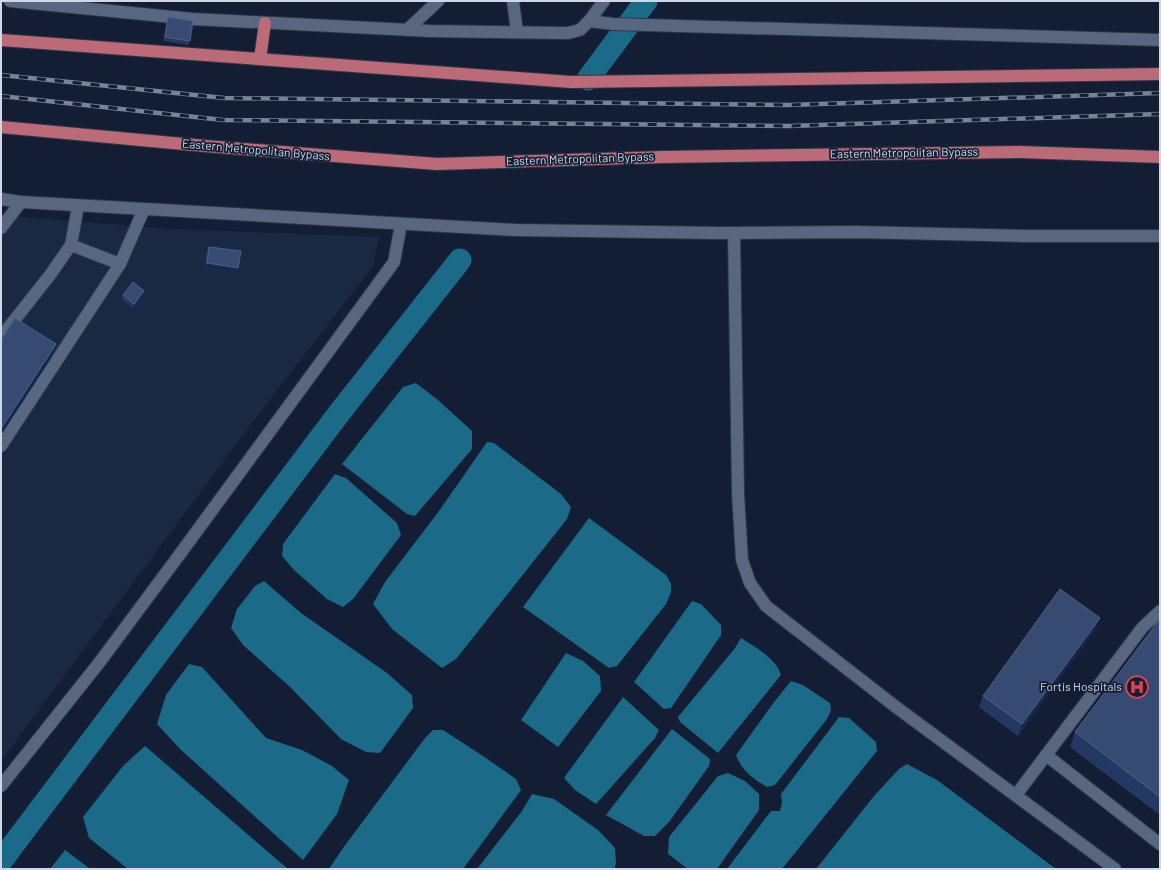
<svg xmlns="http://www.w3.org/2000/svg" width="1161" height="870" font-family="Barlow,sans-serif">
<rect width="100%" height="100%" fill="#131e34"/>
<polygon fill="#1a2943" points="1,215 169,229 379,237 373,266 242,436 1,761"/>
<g fill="#1a6a88">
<polygon points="416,383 438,400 472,431 472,449 415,516 407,514 342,464 403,387"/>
<polygon points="487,442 494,443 561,494 571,507 567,519 456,659 442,668 392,629 373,604 385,582 439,511"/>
<polygon points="335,474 346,478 397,523 401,535 353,599 343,607 327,599 294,570 282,556 283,544"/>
<polygon points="589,518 666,575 671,584 671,592 666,604 617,666 609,668 523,607"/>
<polygon points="264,581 301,613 387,673 412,695 413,708 380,753 366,752 341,739 290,687 243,645 231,628 237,609 255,586"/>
<polygon points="692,601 701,604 721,625 721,635 671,708 664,709 634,682"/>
<path d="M741 638C755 647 776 658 781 675L718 753 680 722 678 717 735 648Z"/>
<polygon points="566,653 583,661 600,676 601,691 558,747 521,720"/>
<polygon points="189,664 202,667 266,738 302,750 332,766 349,780 337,814 303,860 181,750 157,724 166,695"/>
<path d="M791 681 803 685 830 703 831 710 827 719 775 785 767 787C752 778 742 771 736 755L774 702Z"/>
<polygon points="623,697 659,730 655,738 596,804 575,790 564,778"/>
<polygon points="839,717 849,718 876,742 877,751 782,869 727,869 771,811 780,811 782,803 781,794"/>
<polygon points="672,729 710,759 709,766 669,822 655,836 644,836 606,815"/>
<polygon points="433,730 443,730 483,756 516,779 521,790 463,869 329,869 343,848 425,738"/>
<polygon points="145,746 288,869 128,869 89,838 83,817 123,766"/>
<polygon points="907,764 937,780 1056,869 816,869 874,796 899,769"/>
<polygon points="728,773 745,781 759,794 759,810 717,869 688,869 668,854 669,837 718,776"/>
<polygon points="532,794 554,799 598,830 615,848 616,864 614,869 477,869 522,811"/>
<polygon points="65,850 89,868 90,869 50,869"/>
</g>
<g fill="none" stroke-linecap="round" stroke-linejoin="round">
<g stroke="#1a6a88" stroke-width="23">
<polyline points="588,79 646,1"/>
<polyline points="1,861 340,412 460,260"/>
</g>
<g stroke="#2f3648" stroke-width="14">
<g id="minor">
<polyline points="10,1 193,19 430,31 568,33 580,30 589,21 604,1"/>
<polyline points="513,1 517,32"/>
<polyline points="589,21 613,24 1160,40"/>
<polyline points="407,30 438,1"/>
<polyline points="1,199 21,202 516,230 719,233 857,232 1024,236 1160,236"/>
<polyline points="1,228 21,202"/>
<polyline points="734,233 738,493 742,560 750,583 766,606 896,707 1115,869"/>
<polyline points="120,264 144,209"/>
<polyline points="1,337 50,275 71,245 78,206"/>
<polyline points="1,446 120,264 71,245"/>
<polyline points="1046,755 1160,844"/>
<polyline points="1,786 99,663 180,554 394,262 401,224"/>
<polyline points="1016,795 1142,628 1160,611"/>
</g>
</g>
<g stroke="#2f3648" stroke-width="14">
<g id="major">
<polyline points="1,40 571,82 1160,74"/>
<polyline points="260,59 265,23"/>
<polyline points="1,127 205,146 437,164 663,157 1020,152 1160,157"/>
</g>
</g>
<use href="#minor" stroke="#586780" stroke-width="12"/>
<use href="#major" stroke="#bc6a78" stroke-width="12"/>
<g stroke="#798395" stroke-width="4.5">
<g id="rail">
<polyline points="1,75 224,98 789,105 1160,93"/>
<polyline points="1,96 223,120 789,126 1160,114"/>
</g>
</g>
<use href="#rail" stroke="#131e34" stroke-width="3" stroke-dasharray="9" stroke-linecap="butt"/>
</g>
<g fill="#233964">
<polygon points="168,17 190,41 188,45 163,41 167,21"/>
<polygon points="209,247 237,271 205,267 207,250"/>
<polygon points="144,291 143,295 133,308 121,299 123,295"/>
<polygon points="1160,619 1160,815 1070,747 1075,732"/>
<polygon points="1096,629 1018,736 979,707 983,696"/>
</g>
<g fill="#15274b">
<polygon points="207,263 238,268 237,271 205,267"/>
<polygon points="144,291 143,295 133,308 134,304"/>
<polygon points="56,344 51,358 1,435 1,429"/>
<polygon points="1100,618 1096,629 1018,736 1022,724"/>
</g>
<g fill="#364a72" stroke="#4e6084">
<polygon points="168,17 193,21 190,41 165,37"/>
<polygon points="209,247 241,251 238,268 207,263"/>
<polygon points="133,282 144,291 134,304 123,295"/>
<polygon points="15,318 56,344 1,429 1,340"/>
<polygon points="1060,589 1100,618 1022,724 983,696"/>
<polygon points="1160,619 1160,797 1075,732"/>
</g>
<defs>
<g id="hospital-ring" transform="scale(1.15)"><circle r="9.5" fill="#131e34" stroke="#e0444e" stroke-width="1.5"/><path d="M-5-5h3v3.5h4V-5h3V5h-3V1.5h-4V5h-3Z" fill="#e0444e"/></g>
</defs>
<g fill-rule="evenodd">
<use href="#hospital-ring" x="1137" y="687"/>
</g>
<g text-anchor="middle" stroke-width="3.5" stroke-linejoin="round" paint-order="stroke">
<g font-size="12" fill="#d0d8e7" stroke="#131e34">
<text transform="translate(256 150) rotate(5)" y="4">Eastern Metropolitan Bypass</text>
<text transform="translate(904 153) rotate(-1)" y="4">Eastern Metropolitan Bypass</text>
<text transform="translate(580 159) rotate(-2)" y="4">Eastern Metropolitan Bypass</text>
</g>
<g font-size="12" fill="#d0d8e7" stroke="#131e34" text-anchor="end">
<text x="1122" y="691">Fortis Hospitals</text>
</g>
</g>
<rect width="1161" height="870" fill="none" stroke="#d0d8e7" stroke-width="4"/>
</svg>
